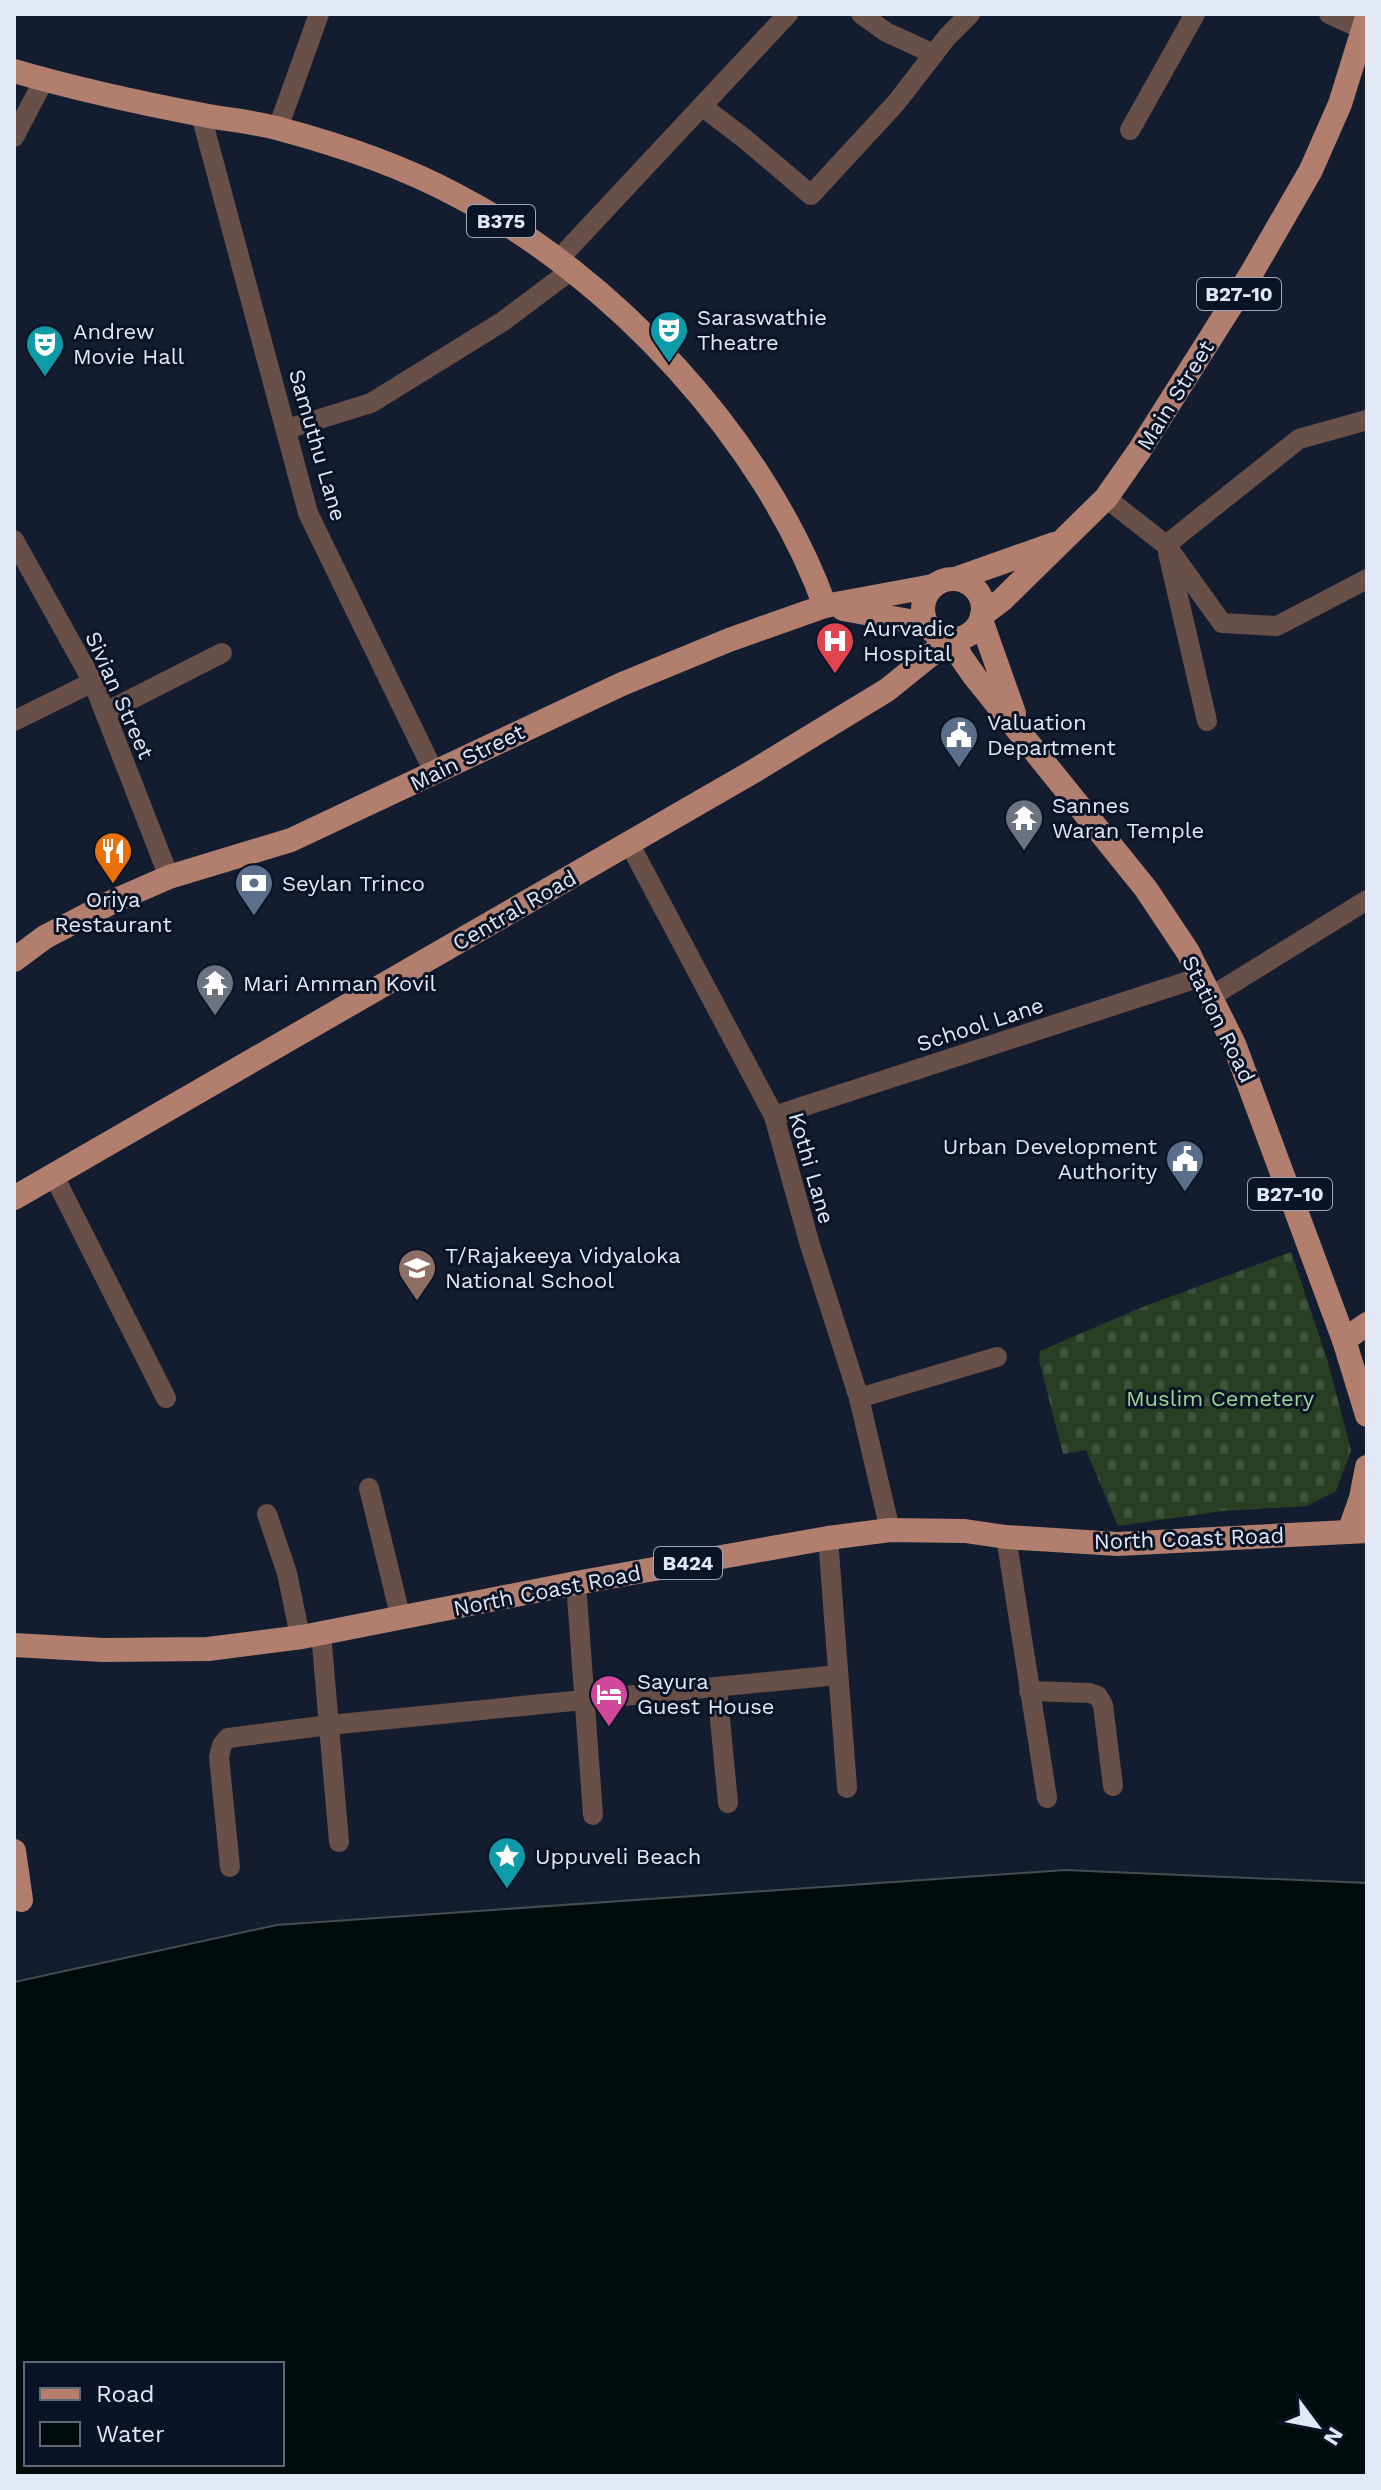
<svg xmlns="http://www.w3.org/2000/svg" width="1381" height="2490" font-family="'Work Sans',sans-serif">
<defs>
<pattern id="cemetery-stones" width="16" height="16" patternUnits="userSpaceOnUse" patternTransform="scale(2)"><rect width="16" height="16" fill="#283f24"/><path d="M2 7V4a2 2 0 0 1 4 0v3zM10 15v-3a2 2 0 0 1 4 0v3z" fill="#3d523a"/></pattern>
</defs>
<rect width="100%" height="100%" fill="#141d30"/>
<polygon fill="url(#cemetery-stones)" points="1291,1252 1328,1362 1351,1451 1336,1491 1307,1506 1223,1511 1118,1526 1086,1450 1063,1454 1039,1360 1040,1351 1140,1308"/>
<path fill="#000c0c" stroke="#434e52" stroke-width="2" fill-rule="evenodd" d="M1065 1870 1367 1883V2476H14V1982L277 1925ZM26 2364H282V2464H26Z"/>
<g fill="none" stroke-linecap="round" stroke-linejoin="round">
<g stroke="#684f47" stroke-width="20">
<polyline points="861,14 886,32 934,54"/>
<polyline points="1329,14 1364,30"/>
<polyline points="703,107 745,139 811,195 896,103 947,37 970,14"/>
<polyline points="201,115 308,513 434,772"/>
<polyline points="278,128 319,14"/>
<polyline points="1130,130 1195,14"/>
<polyline points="14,137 44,80"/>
<polyline points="557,261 788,14"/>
<polyline points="287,429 371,403 502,322 570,271"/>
<polyline points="1106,498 1166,545 1299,439 1367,420"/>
<polyline points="14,540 93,682 169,877"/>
<polyline points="1166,545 1222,623 1277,626 1367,579"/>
<polyline points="1168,553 1207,721"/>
<polyline points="106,712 222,653"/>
<polyline points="14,721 93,682"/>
<polyline points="629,843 774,1116 810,1245 859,1398 890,1530"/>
<polyline points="1212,996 1367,900"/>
<polyline points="774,1116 1201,977"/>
<polyline points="54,1176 166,1398"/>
<polyline points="859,1398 997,1357"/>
<polyline points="369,1488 401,1619"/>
<polyline points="267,1514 287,1573 300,1636"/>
<polyline points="1006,1537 1047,1798"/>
<polyline points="828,1538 847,1788"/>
<polyline points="576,1583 593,1815"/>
<polyline points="321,1633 339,1842"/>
<polyline points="717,1688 728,1803"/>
<polyline points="1029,1691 1090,1693 1098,1696 1103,1705 1113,1786"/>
<polyline points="230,1867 219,1757 222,1745 228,1738 329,1725 838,1675"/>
</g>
<g stroke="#b27f6f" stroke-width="24">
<path d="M14 71C76 89 140 103 203 115 229 120 255 122 280 129 340 145 402 166 456 195 613 276 765 440 825 606"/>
<circle cx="953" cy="609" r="30"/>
<polyline points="955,579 1054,544"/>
<polyline points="843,609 926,624"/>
<polyline points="982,615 1002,600 1106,498 1139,451 1251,274 1311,170 1340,104 1367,17"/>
<polyline points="981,620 1014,713"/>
<polyline points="953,640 961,657 975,677 1146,889 1188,952 1234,1044 1344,1340 1367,1415"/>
<polyline points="14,960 45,937 114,901 169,877 291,840 622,684 729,640 825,606 933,586"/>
<polyline points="14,1198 754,771 887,690 949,640"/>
<polyline points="1344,1340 1367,1324"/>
<polyline points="1349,1532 1361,1498 1367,1467"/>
<polyline points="14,1645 103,1650 208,1649 302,1637 576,1583 828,1538 890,1530 965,1531 1006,1537 1118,1544 1367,1531"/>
<polyline points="14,1851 21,1900"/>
</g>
</g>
<defs>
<g id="theatre-pin" transform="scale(2)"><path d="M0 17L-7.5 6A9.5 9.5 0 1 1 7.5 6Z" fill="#0f9aa8" stroke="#0b1426"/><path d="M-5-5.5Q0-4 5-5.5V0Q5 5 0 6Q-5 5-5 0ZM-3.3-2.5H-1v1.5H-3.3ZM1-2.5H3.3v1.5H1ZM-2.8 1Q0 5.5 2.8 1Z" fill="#fff"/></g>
<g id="hospital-pin" transform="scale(2)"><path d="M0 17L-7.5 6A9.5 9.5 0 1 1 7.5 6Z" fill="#e0444e" stroke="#0b1426"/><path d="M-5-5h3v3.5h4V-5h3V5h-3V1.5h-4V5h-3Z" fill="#fff"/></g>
<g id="civic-pin" transform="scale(2)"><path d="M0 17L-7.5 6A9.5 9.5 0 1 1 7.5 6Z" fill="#5c6f8a" stroke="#0b1426"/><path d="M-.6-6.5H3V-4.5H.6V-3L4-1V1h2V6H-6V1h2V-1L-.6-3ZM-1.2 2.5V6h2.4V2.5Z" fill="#fff"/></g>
<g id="temple-pin" transform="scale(2)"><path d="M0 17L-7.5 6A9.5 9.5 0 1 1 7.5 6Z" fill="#6b7280" stroke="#0b1426"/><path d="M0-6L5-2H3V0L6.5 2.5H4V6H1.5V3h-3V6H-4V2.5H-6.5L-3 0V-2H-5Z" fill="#fff"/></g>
<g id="restaurant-pin" transform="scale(2)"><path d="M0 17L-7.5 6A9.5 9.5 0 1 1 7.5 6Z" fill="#e8710a" stroke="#0b1426"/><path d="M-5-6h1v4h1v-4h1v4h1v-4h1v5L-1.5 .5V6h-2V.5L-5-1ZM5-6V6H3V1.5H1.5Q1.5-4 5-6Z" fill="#fff"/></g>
<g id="bank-pin" transform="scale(2)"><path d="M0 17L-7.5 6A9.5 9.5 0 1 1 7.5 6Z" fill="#5c6f8a" stroke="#0b1426"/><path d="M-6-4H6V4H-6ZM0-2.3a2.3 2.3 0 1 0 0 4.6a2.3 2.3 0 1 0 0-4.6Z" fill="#fff"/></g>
<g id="school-pin" transform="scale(2)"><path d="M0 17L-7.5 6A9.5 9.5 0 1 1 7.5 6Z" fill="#8d6e63" stroke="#0b1426"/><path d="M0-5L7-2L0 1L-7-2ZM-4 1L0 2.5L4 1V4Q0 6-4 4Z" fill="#fff"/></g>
<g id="hotel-pin" transform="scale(2)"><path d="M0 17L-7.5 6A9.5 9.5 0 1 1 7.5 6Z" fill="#d1479c" stroke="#0b1426"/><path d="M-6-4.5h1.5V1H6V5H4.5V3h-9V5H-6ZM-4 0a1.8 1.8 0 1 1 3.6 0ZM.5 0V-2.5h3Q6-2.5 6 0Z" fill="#fff"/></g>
<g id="sight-pin" transform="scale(2)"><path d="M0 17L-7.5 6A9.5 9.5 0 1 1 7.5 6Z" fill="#0f9aa8" stroke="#0b1426"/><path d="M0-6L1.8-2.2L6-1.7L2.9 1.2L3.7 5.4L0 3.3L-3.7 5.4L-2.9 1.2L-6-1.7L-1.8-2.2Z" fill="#fff"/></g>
</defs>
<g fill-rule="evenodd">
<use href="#theatre-pin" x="669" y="330"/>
<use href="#theatre-pin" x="45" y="344"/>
<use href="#hospital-pin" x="835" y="641"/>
<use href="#civic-pin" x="959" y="735"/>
<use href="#temple-pin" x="1024" y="818"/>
<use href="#restaurant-pin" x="113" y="851"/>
<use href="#bank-pin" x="254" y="883"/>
<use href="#temple-pin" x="215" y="983"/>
<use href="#civic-pin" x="1185" y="1159"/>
<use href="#school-pin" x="417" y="1268"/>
<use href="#hotel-pin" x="609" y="1694"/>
<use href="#sight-pin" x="507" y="1856"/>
</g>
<g text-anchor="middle" stroke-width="6" stroke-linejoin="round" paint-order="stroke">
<g fill="#0b1426" stroke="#a0a8b7" stroke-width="2">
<rect x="467" y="205" width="68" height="32" rx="6"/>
<rect x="1197" y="278" width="84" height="32" rx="6"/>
<rect x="1248" y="1178" width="84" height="32" rx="6"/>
<rect x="654" y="1547" width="68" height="32" rx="6"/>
</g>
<g font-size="20" font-weight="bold" fill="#e0e7f5">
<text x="501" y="228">B375</text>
<text x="1239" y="301">B27-10</text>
<text x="1290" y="1201">B27-10</text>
<text x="688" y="1570">B424</text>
</g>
<g font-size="22" fill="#e0e7f5" stroke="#0b1426" text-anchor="start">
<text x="697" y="325">Saraswathie<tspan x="697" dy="25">Theatre</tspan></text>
<text x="73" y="339">Andrew<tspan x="73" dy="25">Movie Hall</tspan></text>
<text x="863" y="636">Aurvadic<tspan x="863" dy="25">Hospital</tspan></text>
<text x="987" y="730">Valuation<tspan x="987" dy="25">Department</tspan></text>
<text x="1052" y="813">Sannes<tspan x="1052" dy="25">Waran Temple</tspan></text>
<text x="282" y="891">Seylan Trinco</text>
<text x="113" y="907" text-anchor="middle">Oriya<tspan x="113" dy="25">Restaurant</tspan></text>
<text x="243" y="991">Mari Amman Kovil</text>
<text x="1157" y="1154" text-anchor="end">Urban Development<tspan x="1157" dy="25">Authority</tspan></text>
<text x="445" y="1263">T/Rajakeeya Vidyaloka<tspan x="445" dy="25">National School</tspan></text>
<text x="637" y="1689">Sayura<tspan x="637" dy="25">Guest House</tspan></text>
<text x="535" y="1864">Uppuveli Beach</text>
</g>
<g font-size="22" fill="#e0e7f5" stroke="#0b1426">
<text transform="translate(1175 395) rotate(-58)" y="8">Main Street</text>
<text transform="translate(318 445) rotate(74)" y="8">Samuthu Lane</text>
<text transform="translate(120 695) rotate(66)" y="8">Sivian Street</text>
<text transform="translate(467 757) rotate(-26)" y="8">Main Street</text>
<text transform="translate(514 910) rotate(-30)" y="8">Central Road</text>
<text transform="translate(1219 1019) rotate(64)" y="8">Station Road</text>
<text transform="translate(980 1024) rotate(-18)" y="8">School Lane</text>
<text transform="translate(812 1168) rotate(74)" y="8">Kothi Lane</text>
<text transform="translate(1189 1538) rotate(-2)" y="8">North Coast Road</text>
<text transform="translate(547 1590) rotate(-11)" y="8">North Coast Road</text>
</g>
<g font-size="22" fill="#9cd591" stroke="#0b1426">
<text x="1220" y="1406">Muslim Cemetery</text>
</g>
</g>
<rect width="1381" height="2490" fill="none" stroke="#e0e7f5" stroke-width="32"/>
<rect x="24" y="2362" width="260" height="104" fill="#0b1426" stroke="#606879" stroke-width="2"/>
<rect x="40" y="2388" width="40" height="12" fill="#b27f6f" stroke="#606879" stroke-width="2"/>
<text x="96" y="2402" font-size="24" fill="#e0e7f5">Road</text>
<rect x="40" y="2422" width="40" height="24" fill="#000c0c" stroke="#606879" stroke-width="2"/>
<text x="96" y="2442" font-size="24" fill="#e0e7f5">Water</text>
<g transform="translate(1317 2426) rotate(122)" stroke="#0b1426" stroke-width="6" paint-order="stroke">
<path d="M0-6L14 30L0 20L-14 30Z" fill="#e0e7f5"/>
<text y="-12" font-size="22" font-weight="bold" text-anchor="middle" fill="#e0e7f5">N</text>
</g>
</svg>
